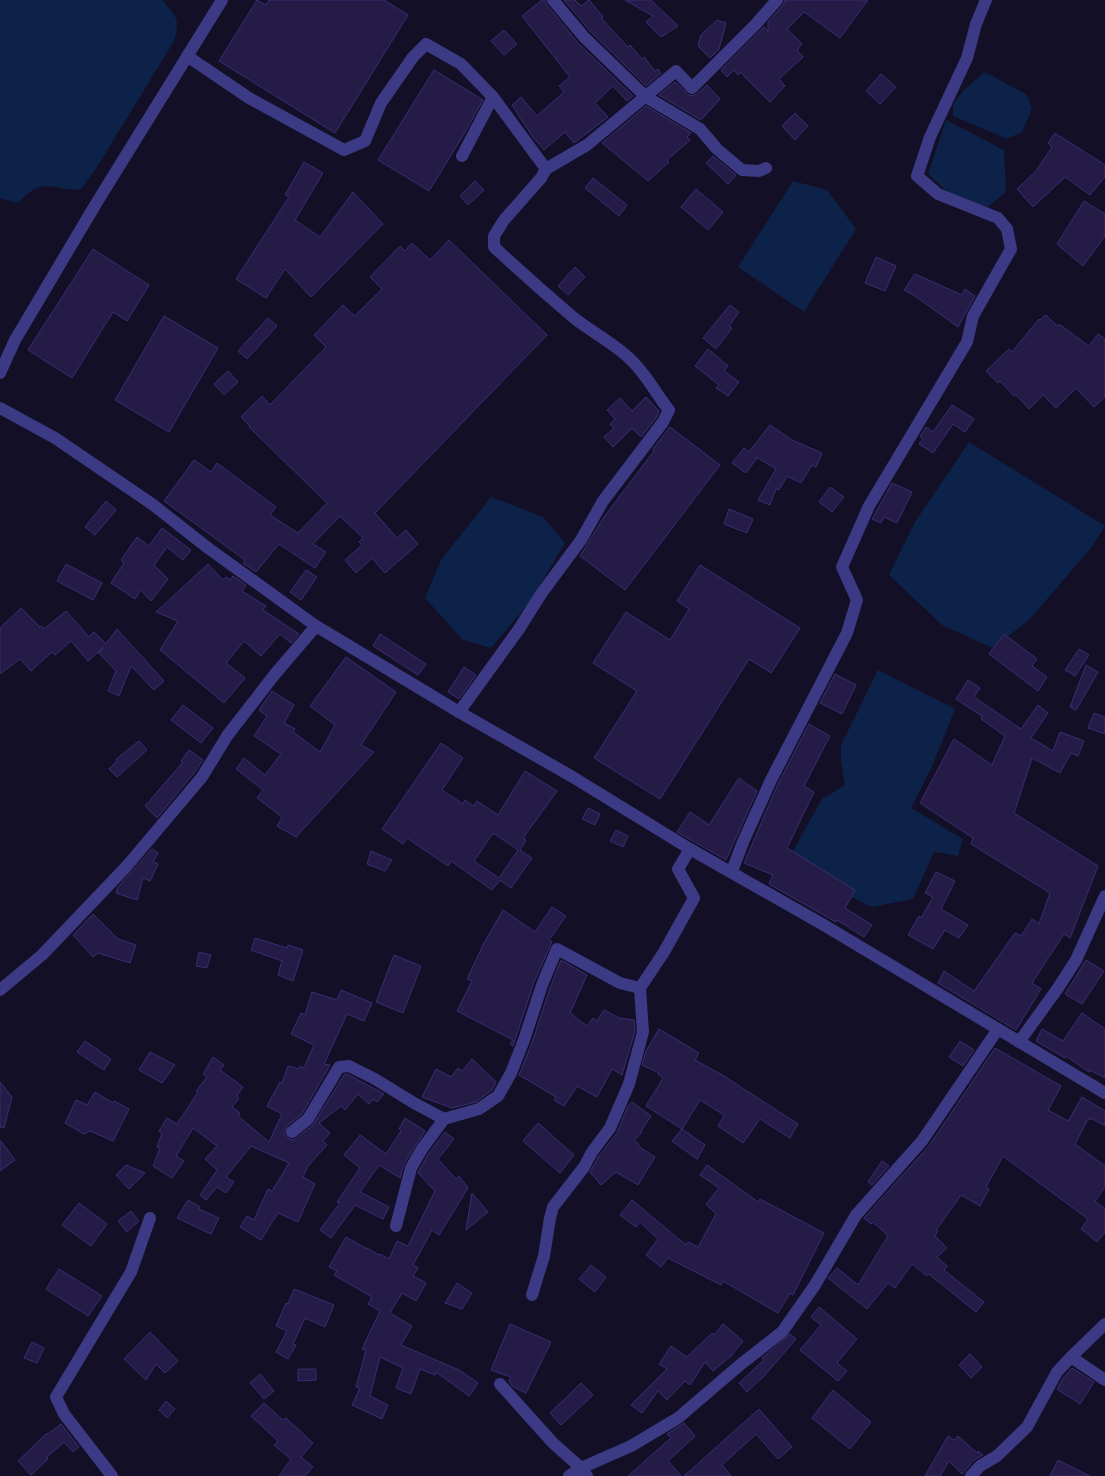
<svg xmlns="http://www.w3.org/2000/svg" width="1105" height="1476" font-family="Signika,sans-serif">
<rect width="100%" height="100%" fill="#130f26"/>
<g fill="#0c2248">
<path d="M0 0H162C176 16 181 19 174 41L97 167 81 189C68 192 54 184 40 187 31 189 24 198 17 203L0 198Z"/>
<polygon points="985,72 1027,95 1032,109 1022,132 1007,139 953,116 953,104 964,90"/>
<polygon points="946,120 1004,150 1006,192 988,207 953,197 928,174"/>
<polygon points="793,181 827,190 856,229 804,312 738,267"/>
<polygon points="969,442 1105,526 1091,548 1029,620 993,648 942,625 889,575 915,522"/>
<polygon points="491,497 543,517 565,543 530,602 491,648 463,640 425,598 441,560"/>
<polygon points="878,670 955,709 931,769 911,808 963,839 958,856 934,852 913,899 872,907 843,893 808,871 793,851 822,799 845,785 841,761 841,745"/>
</g>
<g fill="#241b47" stroke="#3b2d73" fill-rule="evenodd">
<polygon points="257,0 266,5 269,0 384,0 408,15 335,133 219,61"/>
<polygon points="542,0 545,0 547,5 578,43 633,96 627,101 613,86 595,103 608,117 574,143 565,132 544,150 532,136 512,105 521,97 537,116 564,92 559,86 570,77 522,16"/>
<polygon points="564,0 575,0 581,6 589,0 603,17 601,18 628,47 630,45 642,59 644,57 655,71 658,69 661,73 646,86 590,31"/>
<polygon points="625,0 651,0 678,26 661,37 646,22 653,16"/>
<polygon points="785,0 868,0 840,38 804,12 787,29 802,44 797,50 803,57 779,79 785,86 770,102 740,72 738,75 734,70 727,77 721,70 764,27 768,32 768,22 783,5"/>
<polygon points="717,20 726,23 719,49 710,58 698,46 701,35"/>
<polygon points="504,30 517,44 504,55 491,41"/>
<polygon points="434,70 483,100 464,134 429,191 378,160"/>
<polygon points="881,74 896,87 880,104 866,91"/>
<polygon points="675,82 690,96 697,94 707,85 720,99 701,120 659,95"/>
<polygon points="646,106 691,133 687,137 690,140 667,160 669,162 648,181 602,143"/>
<polygon points="795,113 808,126 795,140 782,126"/>
<polygon points="1055,133 1105,165 1105,177 1090,195 1065,177 1033,207 1017,189 1036,171 1052,147 1048,143"/>
<polygon points="713,156 736,175 728,184 706,163"/>
<polygon points="304,162 323,173 295,220 320,237 353,192 383,224 311,297 285,269 266,298 236,279 289,197 285,195"/>
<polygon points="593,178 627,205 619,216 585,188"/>
<polygon points="475,181 484,190 468,205 460,196"/>
<polygon points="696,189 723,212 708,230 681,207"/>
<polygon points="1084,201 1105,214 1105,236 1083,266 1057,244"/>
<polygon points="449,240 547,335 375,513 397,538 406,530 418,544 385,573 372,558 356,573 345,560 362,545 359,542 363,538 340,516 313,544 326,552 315,568 279,544 256,572 243,563 245,560 164,501 194,460 211,472 217,463 276,507 270,515 298,533 327,503 249,427 250,426 241,417 262,396 270,405 326,347 314,335 343,305 355,316 382,289 370,277 400,246 405,251 412,243 430,260"/>
<polygon points="93,249 149,285 127,321 113,312 72,378 28,350"/>
<polygon points="876,257 896,266 885,291 865,283"/>
<polygon points="575,267 585,277 568,295 558,286"/>
<polygon points="915,274 962,295 965,289 975,296 958,327 915,296 904,290"/>
<polygon points="730,305 739,312 729,326 732,328 716,349 703,338"/>
<polygon points="1046,315 1057,326 1059,324 1089,346 1098,334 1105,339 1105,397 1094,407 1076,388 1056,408 1043,395 1029,409 1016,395 1014,396 1000,381 998,383 986,371 1009,349 1012,352 1039,319 1040,320"/>
<polygon points="164,316 218,348 169,432 115,400"/>
<polygon points="268,318 277,326 247,359 238,351"/>
<polygon points="708,349 728,366 724,371 739,382 728,396 716,388 719,385 695,366"/>
<polygon points="228,371 238,382 224,395 214,384"/>
<polygon points="646,397 659,411 656,418 641,437 632,428 613,447 604,437 614,428 610,424 615,419 607,410 620,398 632,411"/>
<polygon points="952,405 974,419 965,432 953,424 933,453 919,444 923,439 920,437 926,427 933,432"/>
<polygon points="770,425 792,440 822,453 816,467 812,465 801,483 787,476 779,490 776,489 770,505 758,500 776,469 756,457 757,458 746,473 732,463 744,448 749,452"/>
<polygon points="670,427 720,465 625,590 580,556 604,517 654,451 653,449"/>
<polygon points="892,483 912,492 897,523 884,517 881,523 872,519"/>
<polygon points="830,487 844,497 832,512 819,502"/>
<polygon points="106,501 116,510 95,535 85,527"/>
<polygon points="729,509 753,519 747,533 724,524"/>
<polygon points="162,528 191,550 183,560 167,547 154,565 168,579 151,601 141,590 135,599 111,583 124,563 121,560 137,537 149,546"/>
<polygon points="66,564 102,583 93,600 57,581"/>
<polygon points="208,564 223,580 226,577 230,580 233,576 246,585 242,591 266,606 263,610 299,634 291,643 280,634 261,656 244,641 226,663 245,678 224,703 160,650 178,621 156,612"/>
<polygon points="700,565 800,628 771,673 749,659 660,799 594,758 637,691 593,663 626,612 670,640 689,609 677,601"/>
<polygon points="306,570 317,577 301,600 290,592"/>
<polygon points="21,608 40,627 42,626 44,629 66,611 89,637 94,632 106,644 117,629 164,681 154,690 131,666 119,696 108,691 116,671 99,653 104,647 88,661 71,641 55,655 52,652 31,671 20,659 0,674 0,628"/>
<polygon points="380,634 426,664 418,675 373,646"/>
<polygon points="1004,634 1037,659 1032,666 1047,677 1038,691 989,654"/>
<polygon points="1079,649 1089,655 1075,676 1065,670"/>
<polygon points="346,657 396,692 361,745 374,752 296,837 277,826 282,817 257,798 263,790 236,769 244,758 265,775 281,754 254,736 267,716 259,710 272,691 294,705 284,723 295,729 293,732 320,752 335,725 310,706"/>
<polygon points="1086,665 1098,672 1076,710 1070,707"/>
<polygon points="464,667 476,675 459,699 448,692"/>
<polygon points="835,674 856,685 842,714 820,703"/>
<polygon points="968,680 980,688 974,697 1021,729 1038,705 1048,713 1031,738 1053,751 1060,732 1084,741 1078,756 1071,753 1060,773 1032,758 1014,813 1098,866 1070,938 1064,934 1032,983 1041,989 1016,1030 938,983 944,971 974,991 1015,933 1021,936 1032,919 1039,924 1050,893 971,844 973,838 920,803 954,739 992,765 1005,736 981,719 982,716 956,699"/>
<polygon points="183,705 213,728 201,743 171,720"/>
<polygon points="1094,713 1105,717 1105,734 1088,728"/>
<polygon points="809,724 830,736 804,786 814,792 787,848 855,890 845,908 872,925 864,937 837,920 836,922 769,884 773,875 744,863 778,784"/>
<polygon points="139,741 147,750 117,777 109,769 117,761 116,759"/>
<path d="M441 743 463 758 442 790 463 804 465 800 474 806 477 801 498 815 525 771 557 791 523 838 526 840 520 850 532 858 511 888 500 880 492 890 451 861 448 866 407 838 403 844 382 829ZM493 833 518 850 499 878 474 861Z"/>
<polygon points="189,750 203,760 195,772 157,818 145,806 183,762 181,761"/>
<polygon points="739,778 757,791 726,860 677,832 690,812 709,825"/>
<polygon points="588,808 600,814 595,825 582,819"/>
<polygon points="616,830 628,836 623,847 610,841"/>
<polygon points="152,849 158,853 153,862 158,864 150,881 143,878 137,900 116,893 118,887"/>
<polygon points="371,851 392,860 385,871 367,864"/>
<polygon points="936,872 955,881 941,909 968,925 959,938 945,930 933,949 908,935 919,916 921,918 933,897 925,893"/>
<polygon points="552,907 566,916 549,940 552,942 534,982 513,1046 510,1044 513,1040 457,1011 472,981 467,979 484,943 503,910 535,932"/>
<polygon points="93,914 118,939 136,945 130,963 98,953 93,957 73,935"/>
<polygon points="255,938 287,948 288,945 303,950 293,981 278,975 282,961 251,950"/>
<polygon points="199,952 211,955 207,968 196,966"/>
<polygon points="394,955 421,966 403,1013 376,1002"/>
<polygon points="561,960 587,975 570,1013 587,1026 593,1018 597,1021 604,1010 619,1018 634,1020 635,1031 622,1075 612,1069 597,1097 577,1086 564,1106 554,1100 556,1097 519,1075 532,1043 550,988"/>
<polygon points="1086,960 1104,971 1082,1004 1065,994"/>
<polygon points="341,990 372,1003 364,1021 347,1014 324,1064 330,1065 302,1114 287,1126 284,1134 289,1139 294,1140 313,1125 344,1075 347,1074 384,1094 377,1102 373,1099 369,1104 358,1094 345,1110 341,1106 319,1123 330,1133 323,1141 327,1145 308,1166 303,1177 315,1184 298,1222 278,1213 261,1240 240,1227 247,1216 254,1220 268,1189 272,1191 289,1163 251,1146 226,1177 234,1182 226,1193 217,1187 206,1200 200,1195 217,1170 205,1159 217,1146 193,1128 176,1156 184,1161 172,1178 153,1166 160,1148 157,1147 162,1133 159,1131 167,1118 177,1124 198,1092 196,1091 207,1077 203,1074 213,1057 224,1065 220,1070 243,1087 237,1096 239,1098 232,1107 240,1113 238,1116 269,1142 282,1114 267,1106 280,1082 282,1083 288,1066 299,1069 300,1066 304,1068 314,1045 291,1034 301,1013 305,1015 312,992 337,1000"/>
<polygon points="1082,1013 1105,1029 1105,1078 1090,1070 1089,1072 1066,1056 1065,1058 1036,1041 1042,1029 1063,1041"/>
<polygon points="659,1029 699,1053 695,1060 724,1076 798,1124 790,1138 760,1119 743,1143 718,1126 724,1115 700,1100 682,1129 646,1106 663,1078 658,1074 659,1073 642,1065 646,1051"/>
<polygon points="85,1041 111,1059 104,1070 77,1052"/>
<polygon points="960,1041 974,1050 963,1066 949,1057"/>
<polygon points="995,1048 1061,1086 1048,1110 1068,1121 1082,1097 1105,1111 1105,1126 1091,1118 1090,1120 1088,1119 1075,1144 1105,1166 1105,1187 1095,1201 1105,1209 1105,1232 1097,1242 1081,1229 1088,1219 1003,1156 986,1187 989,1189 980,1206 961,1195 936,1230 938,1231 935,1236 947,1248 937,1257 947,1266 944,1270 984,1302 976,1312 929,1274 927,1276 912,1264 895,1288 888,1283 867,1309 828,1278 837,1268 858,1285 888,1236 873,1222 871,1224 864,1218 929,1146"/>
<polygon points="150,1052 175,1065 162,1083 139,1070"/>
<polygon points="472,1059 496,1082 492,1090 476,1102 452,1108 422,1097 436,1069 451,1077 458,1068 462,1071"/>
<polygon points="0,1082 12,1097 4,1128 0,1127"/>
<polygon points="95,1092 113,1103 114,1101 129,1109 113,1141 90,1131 84,1134 65,1123 76,1100 87,1105"/>
<polygon points="632,1102 651,1116 641,1131 642,1132 634,1141 639,1144 638,1146 655,1157 638,1185 616,1172 601,1185 590,1172 599,1156 617,1133 628,1106"/>
<polygon points="405,1118 425,1131 404,1164 400,1178 379,1165 360,1192 389,1207 383,1219 355,1205 331,1238 320,1230 340,1203 337,1202 360,1168 344,1155 360,1135 386,1154 401,1131 399,1129"/>
<polygon points="538,1123 574,1155 560,1173 523,1141"/>
<polygon points="682,1129 705,1145 697,1159 672,1141"/>
<polygon points="445,1132 454,1139 438,1159 456,1179 459,1176 468,1188 439,1235 432,1230 413,1265 418,1268 413,1276 426,1283 416,1301 402,1293 390,1313 412,1326 401,1345 459,1370 478,1383 469,1396 436,1372 435,1375 420,1369 411,1394 396,1388 403,1368 380,1357 370,1396 388,1405 382,1419 352,1405 360,1388 356,1387 366,1350 362,1349 380,1311 368,1304 372,1297 334,1275 337,1271 329,1267 346,1237 367,1249 367,1248 379,1255 380,1254 389,1259 397,1241 408,1246 435,1191 418,1173 419,1171 429,1153"/>
<polygon points="0,1140 15,1160 0,1171"/>
<polygon points="882,1161 889,1166 872,1185 868,1182"/>
<polygon points="126,1165 145,1173 129,1189 116,1175"/>
<polygon points="707,1165 758,1202 760,1199 824,1233 793,1295 790,1293 778,1313 723,1281 721,1285 668,1258 661,1267 646,1255 658,1239 640,1222 636,1227 620,1215 632,1200 686,1245 688,1242 698,1247 716,1214 706,1204 719,1188 700,1175"/>
<polygon points="472,1193 488,1212 466,1230"/>
<polygon points="188,1200 200,1207 199,1209 219,1218 211,1234 177,1218"/>
<polygon points="79,1203 107,1224 91,1246 62,1225"/>
<polygon points="131,1211 139,1221 127,1232 118,1221"/>
<polygon points="591,1265 606,1277 595,1292 579,1279"/>
<polygon points="59,1269 102,1296 88,1316 46,1289"/>
<polygon points="457,1283 472,1293 462,1309 445,1303"/>
<polygon points="294,1289 334,1305 325,1327 305,1318 293,1344 296,1345 288,1359 276,1352 287,1331 276,1326 286,1303 288,1304"/>
<polygon points="819,1307 857,1339 837,1363 847,1371 838,1381 800,1350 821,1325 811,1317"/>
<polygon points="510,1324 551,1342 526,1393 513,1387 509,1381 511,1377 491,1370"/>
<polygon points="723,1324 743,1341 731,1356 713,1371 705,1362 690,1385 685,1381 667,1400 658,1391 642,1413 631,1405 667,1369 659,1364 671,1346 687,1357 712,1333 714,1335"/>
<polygon points="150,1332 178,1361 165,1373 156,1364 146,1380 124,1359"/>
<polygon points="790,1334 796,1339 765,1375 747,1392 739,1383 764,1360 762,1358"/>
<polygon points="32,1342 44,1348 37,1363 24,1358"/>
<polygon points="970,1354 982,1367 971,1378 959,1365"/>
<polygon points="1072,1368 1094,1382 1080,1404 1057,1389 1064,1377"/>
<polygon points="298,1369 316,1369 316,1380 298,1381"/>
<polygon points="260,1374 274,1391 264,1399 250,1383"/>
<polygon points="581,1383 593,1395 561,1425 550,1413"/>
<polygon points="833,1390 871,1422 850,1449 812,1418"/>
<polygon points="166,1401 175,1409 167,1418 159,1410"/>
<polygon points="264,1403 283,1420 286,1418 313,1443 301,1457 313,1467 305,1476 279,1476 291,1459 274,1445 278,1441 251,1416"/>
<polygon points="759,1409 792,1447 778,1459 756,1434 722,1465 731,1476 684,1476"/>
<polygon points="684,1423 695,1436 668,1461 681,1476 628,1476 671,1438 667,1434"/>
<polygon points="61,1424 79,1447 73,1452 64,1442 47,1457 48,1459 31,1475 18,1461 47,1433 48,1434"/>
<polygon points="948,1436 954,1440 958,1436 977,1453 978,1451 983,1455 974,1460 962,1474 949,1461 940,1476 925,1476"/>
<polygon points="1058,1460 1090,1476 1050,1476"/>
</g>
<g fill="none" stroke-linecap="round" stroke-linejoin="round">
<g stroke="#3d3a85" stroke-width="12">
<polyline points="553,0 584,37 646,97 700,129 717,149 742,170 759,171 766,168"/>
<polyline points="187,56 249,98 344,150 365,141 381,103 413,57 426,44 461,64 493,97 462,156"/>
<polyline points="493,97 546,169"/>
<polyline points="0,373 15,340 97,202 222,0"/>
<polyline points="0,408 55,438 152,504 208,548 316,626 459,712 571,776 690,849 822,924 1105,1093"/>
<path d="M459 712 519 629 541 594 581 540 603 501 663 422 669 410C655 393 646 373 629 358 613 343 592 332 574 318 547 295 520 271 494 247V236L504 220 541 178 546 169 587 145 676 71 692 88 756 24 777 0"/>
<polyline points="732,871 743,842 771,780 847,633 857,600 842,567 869,506 967,342 973,316 1011,249 1007,229 998,218 938,194 917,176 930,137 967,58 976,24 986,0"/>
<polyline points="0,990 42,955 126,867 202,777 227,736 275,674 316,626"/>
<polyline points="1019,1042 1058,988 1076,960 1105,896"/>
<polyline points="292,1132 308,1119 339,1067 349,1066 375,1079 414,1103 444,1119"/>
<polyline points="396,1226 411,1168 422,1149 444,1119 479,1109 498,1096 511,1073 524,1040 542,985 557,949 620,983 640,988"/>
<polyline points="532,1295 544,1256 550,1218 553,1207 584,1167 592,1152 610,1128 629,1084 643,1032 640,988 664,952 694,898 678,869 690,849"/>
<polyline points="1071,1357 1105,1324"/>
<polyline points="500,1384 553,1443 581,1468 587,1476"/>
<polyline points="112,1476 64,1414 56,1397 131,1272 150,1218"/>
<polyline points="569,1476 581,1468 631,1446 678,1418 741,1364 782,1332 815,1285 856,1215 922,1141 998,1029"/>
<polyline points="971,1476 980,1466 997,1456 1027,1427 1057,1372 1071,1357 1105,1380"/>
</g>
</g>
</svg>
